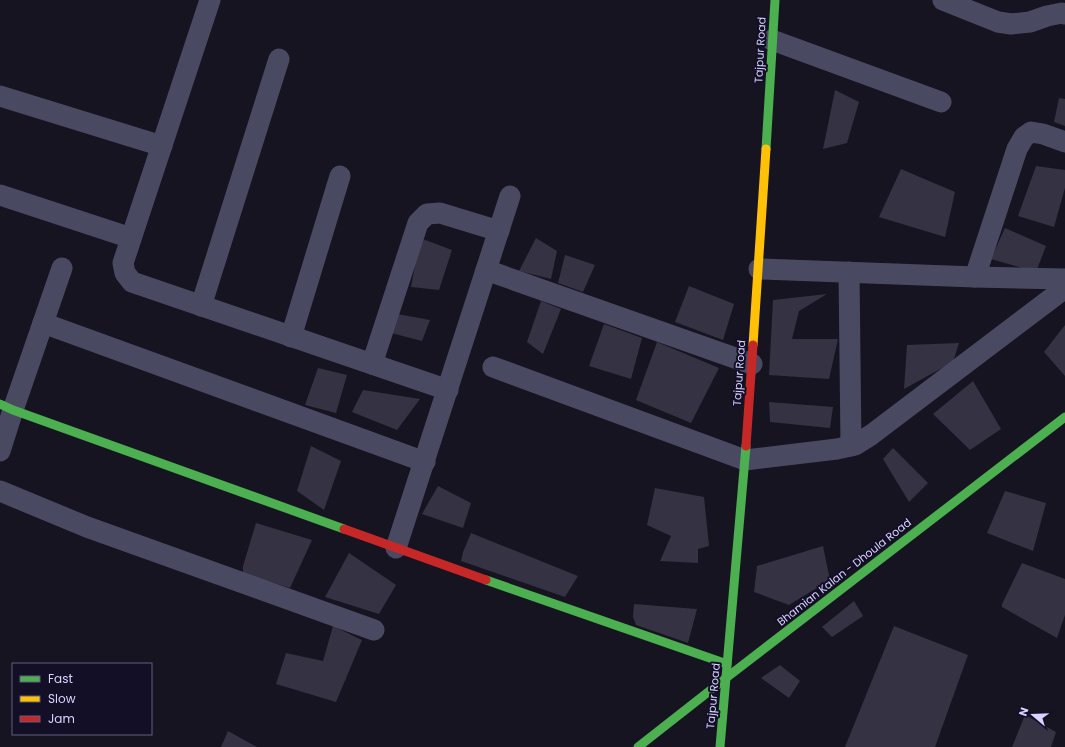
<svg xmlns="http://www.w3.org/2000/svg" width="1065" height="747" font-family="Poppins,sans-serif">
<rect width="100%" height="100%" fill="#161421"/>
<g fill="#343243">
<polygon points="835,90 859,102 847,143 823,149"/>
<polygon points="1059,98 1065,99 1065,126 1054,122"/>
<polygon points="1036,166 1065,170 1065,188 1054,227 1018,216"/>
<polygon points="901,169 955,192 945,237 879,217"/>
<polygon points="1005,228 1046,246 1036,272 991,259"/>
<polygon points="420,238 452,250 439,290 411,287"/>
<polygon points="536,238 557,251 551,279 519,271"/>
<polygon points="565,255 595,265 583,292 558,283"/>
<polygon points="689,286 734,304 723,340 675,322"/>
<polygon points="827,294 799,311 792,339 838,339 829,379 769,375 773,300"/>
<polygon points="541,301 561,309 543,354 527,342"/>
<polygon points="397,314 430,320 422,341 391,333"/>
<polygon points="604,324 642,338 631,379 589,366"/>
<polygon points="1065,325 1065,376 1044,352"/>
<polygon points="657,342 719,368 691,423 636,400"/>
<polygon points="959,343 953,362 904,389 907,345"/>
<polygon points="318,368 347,375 336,413 305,405"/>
<polygon points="973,381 1001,429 970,450 933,414"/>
<polygon points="363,390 420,399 397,430 352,412"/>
<polygon points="769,402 833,407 830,428 770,422"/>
<polygon points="311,446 341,461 324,510 297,491"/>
<polygon points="893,448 928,483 909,502 883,459"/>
<polygon points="438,486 471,503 463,528 422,514"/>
<polygon points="655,488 704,497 709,546 698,549 698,563 660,561 671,536 647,525"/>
<polygon points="1005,491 1046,503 1033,551 987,533"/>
<polygon points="256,523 312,540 290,588 243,573 243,566"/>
<polygon points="471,533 578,576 565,597 461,561 463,552"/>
<polygon points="823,546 830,580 789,605 754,592 757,566"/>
<polygon points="349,553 396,585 379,614 325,597"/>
<polygon points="1022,563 1065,579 1065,615 1057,638 1002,607 1002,604"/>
<polygon points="854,601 863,616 832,637 822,627"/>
<polygon points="634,604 697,609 688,643 636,625 633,617"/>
<polygon points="333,626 362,640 336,702 276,684 286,653 323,661"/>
<polygon points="894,626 968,655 935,747 845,747"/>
<polygon points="780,665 800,681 789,698 761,678"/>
<polygon points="1025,715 1056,732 1051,747 1012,747"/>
<polygon points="228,731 257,747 221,747"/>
</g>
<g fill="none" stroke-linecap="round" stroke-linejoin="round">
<g stroke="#4a4962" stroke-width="21">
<polyline points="210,0 123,263 125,273 132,282 448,390"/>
<polyline points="943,0 998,22 1011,24 1030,22 1047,16 1062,13 1065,14"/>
<polyline points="772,40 941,102"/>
<polyline points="0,96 162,146"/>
<polyline points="0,195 131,238"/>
<polyline points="759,269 975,277 1065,279"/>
<polyline points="486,270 752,364"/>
<polyline points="849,272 851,446"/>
<polyline points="975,277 1017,149 1024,137 1031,132 1043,134 1065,142"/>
<polyline points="201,306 279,59"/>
<polyline points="43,323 425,462"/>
<polyline points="291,337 340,176"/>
<polyline points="372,364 418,223 427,214 440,213 499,231"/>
<polyline points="493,367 745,460 837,449 855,445 871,435 1065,288"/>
<polyline points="0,451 13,410 62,268"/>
<polyline points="0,491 87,527 374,630"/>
<polyline points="396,548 510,196"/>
</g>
<g stroke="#4caf50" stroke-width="9">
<polyline points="766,149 775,0"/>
<polyline points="0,404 13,410 344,529"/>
<polyline points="486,580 727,664"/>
<polyline points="638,747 726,678 1065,417"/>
<polyline points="720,747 746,446"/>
</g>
<polyline stroke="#ffc107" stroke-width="9" points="753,345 766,149"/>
<g stroke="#c62828" stroke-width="9">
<polyline points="746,446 753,345"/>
<polyline points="344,529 486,580"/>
</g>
</g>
<g text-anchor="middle" stroke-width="4" stroke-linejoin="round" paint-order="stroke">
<g font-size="11" fill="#d9d4ff" stroke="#130f26">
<text transform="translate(760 50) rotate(-87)" y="4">Tajpur Road</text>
<text transform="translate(739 373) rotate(-86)" y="4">Tajpur Road</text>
<text transform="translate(844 572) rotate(-38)" y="4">Bhamian Kalan - Dhoula Road</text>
<text transform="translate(713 696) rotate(-85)" y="4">Tajpur Road</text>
</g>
</g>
<rect x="12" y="663" width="140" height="72" fill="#130f26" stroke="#625e7d"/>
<rect x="20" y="676" width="20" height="6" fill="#4caf50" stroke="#625e7d"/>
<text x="48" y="683" font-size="12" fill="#d9d4ff">Fast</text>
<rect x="20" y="696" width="20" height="6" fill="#ffc107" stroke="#625e7d"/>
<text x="48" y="703" font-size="12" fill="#d9d4ff">Slow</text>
<rect x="20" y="716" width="20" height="6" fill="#c62828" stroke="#625e7d"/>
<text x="48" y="723" font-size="12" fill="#d9d4ff">Jam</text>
<g transform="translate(1033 715) rotate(289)" stroke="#130f26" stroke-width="3" paint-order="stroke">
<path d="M0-3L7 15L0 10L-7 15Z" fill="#d9d4ff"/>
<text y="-6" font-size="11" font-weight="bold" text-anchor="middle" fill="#d9d4ff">N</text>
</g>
</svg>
